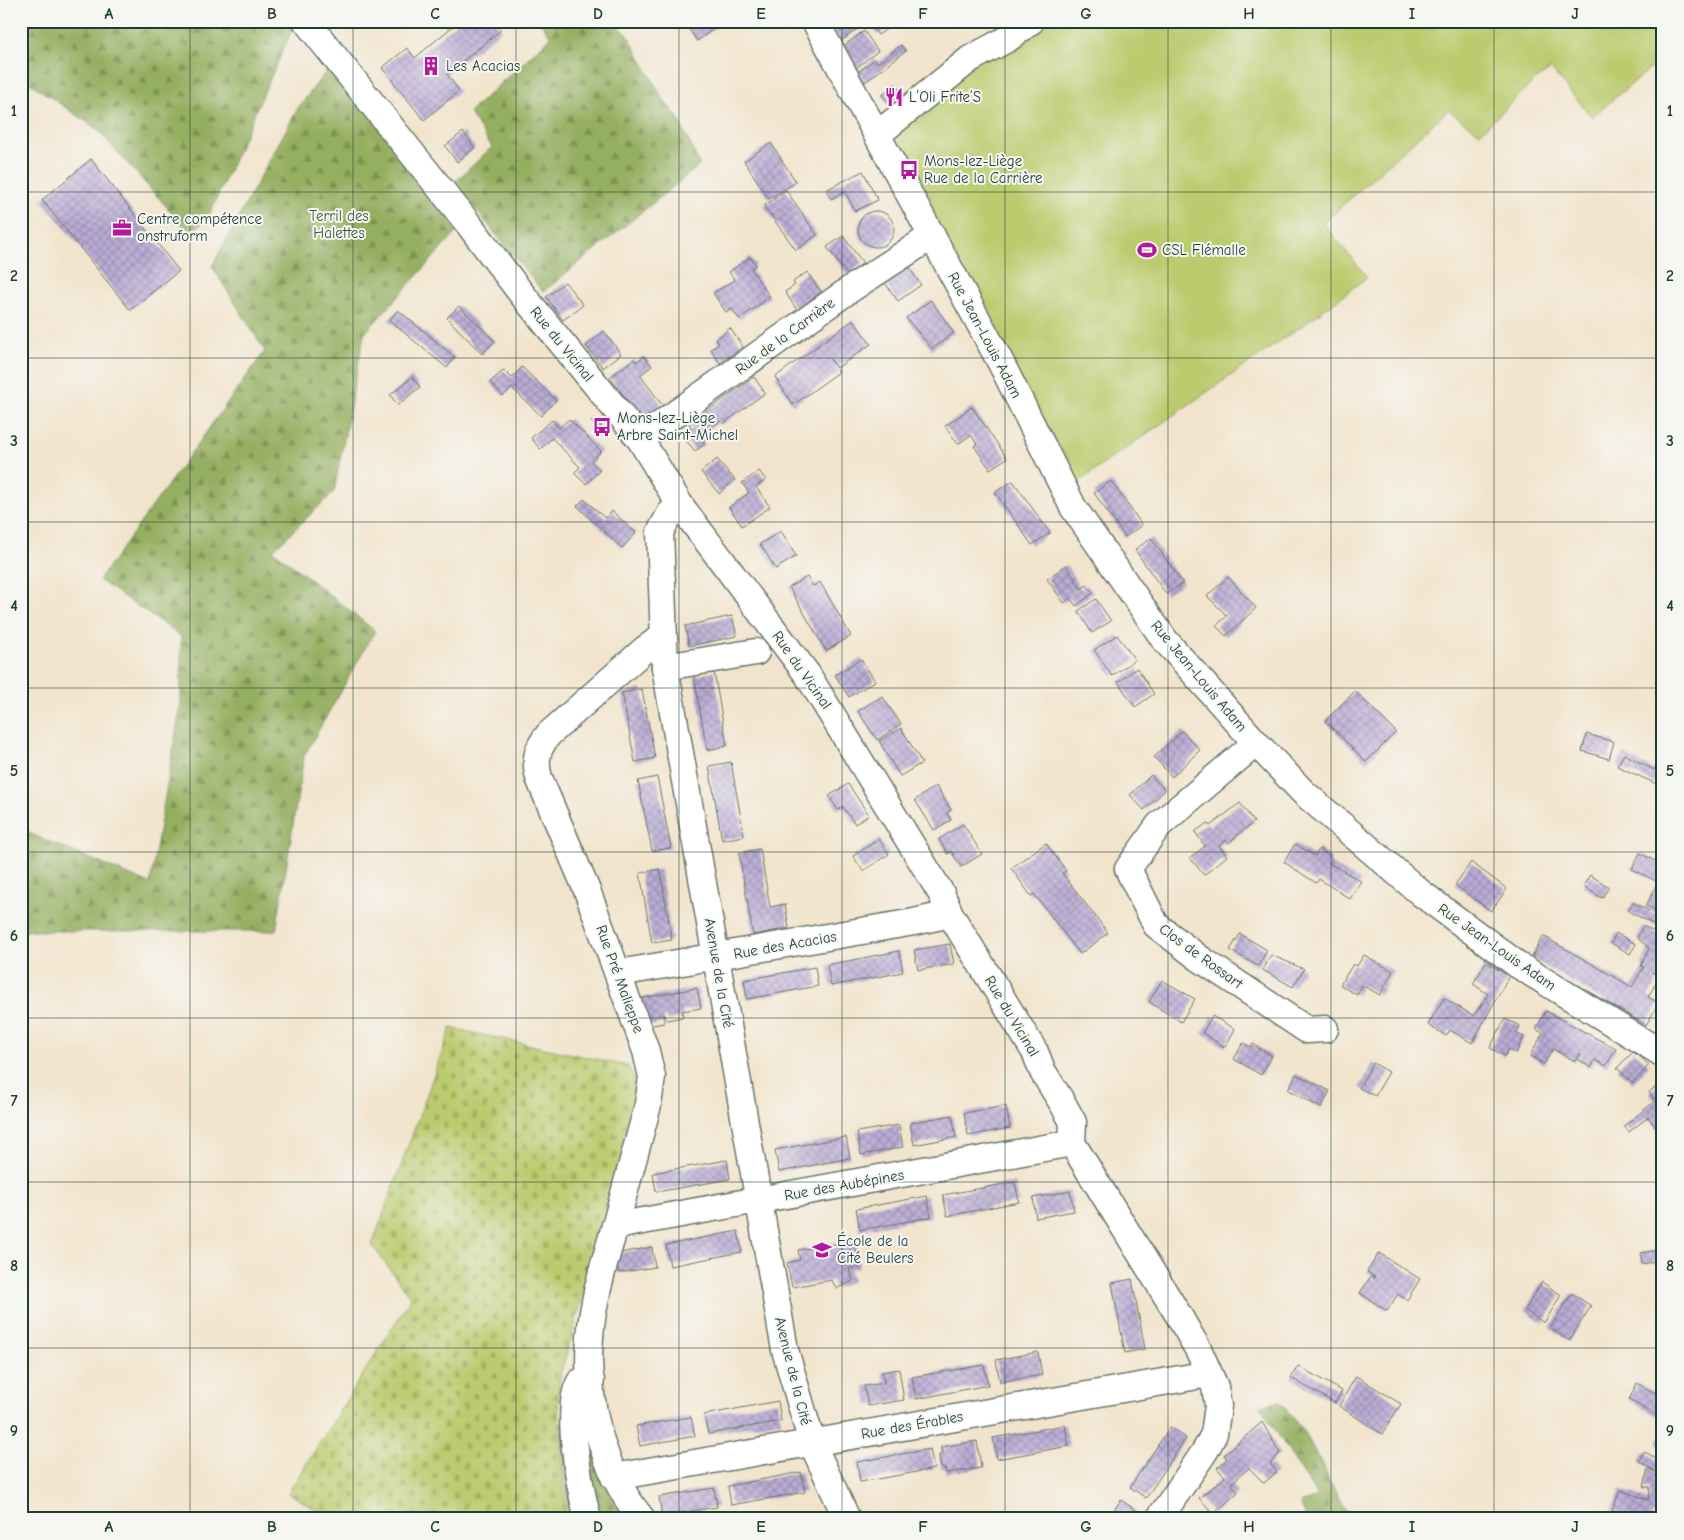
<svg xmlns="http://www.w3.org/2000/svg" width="1684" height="1540" font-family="'Comic Neue',sans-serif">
<defs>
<pattern id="forest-firs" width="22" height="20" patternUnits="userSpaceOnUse" patternTransform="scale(1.25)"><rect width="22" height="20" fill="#95af61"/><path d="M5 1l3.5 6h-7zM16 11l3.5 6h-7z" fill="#799051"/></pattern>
<pattern id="cemetery-stones" width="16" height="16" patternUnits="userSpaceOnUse" patternTransform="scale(1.25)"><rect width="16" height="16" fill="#bccb6e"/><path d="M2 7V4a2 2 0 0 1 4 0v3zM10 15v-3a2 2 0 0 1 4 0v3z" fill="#a1af60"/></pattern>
<pattern id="building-cross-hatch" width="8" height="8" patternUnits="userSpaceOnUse" patternTransform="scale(1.25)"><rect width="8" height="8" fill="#baacd6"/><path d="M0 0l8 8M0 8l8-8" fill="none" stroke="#978dae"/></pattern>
</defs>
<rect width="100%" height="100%" fill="#f6f6f2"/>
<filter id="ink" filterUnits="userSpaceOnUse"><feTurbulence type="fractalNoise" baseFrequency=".02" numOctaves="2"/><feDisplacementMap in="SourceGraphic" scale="10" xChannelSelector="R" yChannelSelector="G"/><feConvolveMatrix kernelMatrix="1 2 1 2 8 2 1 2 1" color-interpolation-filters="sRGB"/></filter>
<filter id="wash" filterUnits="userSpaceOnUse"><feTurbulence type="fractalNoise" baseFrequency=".0096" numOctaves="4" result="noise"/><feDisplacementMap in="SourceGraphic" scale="20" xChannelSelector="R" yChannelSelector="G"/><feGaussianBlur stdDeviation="1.12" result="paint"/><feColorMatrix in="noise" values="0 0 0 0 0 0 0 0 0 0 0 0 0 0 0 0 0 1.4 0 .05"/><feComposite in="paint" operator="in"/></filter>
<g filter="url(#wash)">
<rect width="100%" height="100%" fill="#f2e4cc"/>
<g fill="url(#forest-firs)" stroke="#5a764a">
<polygon points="21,21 296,21 298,24 291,32 207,220 189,232 97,129 21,77"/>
<polygon points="540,21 613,21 627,34 665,102 678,118 700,165 543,292 454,183 492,147 469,112 551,37"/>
<polygon points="331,65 462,226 364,334 334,492 273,550 375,631 304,756 276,931 21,931 21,819 24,831 150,884 181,703 181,636 99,580 265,351 212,266 298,108"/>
<polygon points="1279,1401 1305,1432 1343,1507 1356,1519 1307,1519 1300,1504 1317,1496 1260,1406"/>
<polygon points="595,1421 621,1497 625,1519 569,1519 561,1423"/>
</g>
<polygon fill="url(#cemetery-stones)" stroke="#6e8451" points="451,1028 628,1066 642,1097 560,1375 558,1406 566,1519 333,1519 288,1493 411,1298 372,1245"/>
<path fill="#bccb6e" stroke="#6e8451" d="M1019 21H1663V58L1592 117 1551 69 1536 79 1480 133 1448 110 1323 223 1367 277C1272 351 1170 415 1073 486L882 122Z"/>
<g id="blocks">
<g fill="url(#building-cross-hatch)">
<polygon points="459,21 494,21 501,30 447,74 459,91 424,120 382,68 407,48 415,58"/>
<polygon points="683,21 710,21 715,28 697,41"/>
<polygon points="827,21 854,21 859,28 841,41"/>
<polygon points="872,21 883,21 888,28 878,35 869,23"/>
<polygon points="864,31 878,51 856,68 842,47"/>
<polygon points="901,45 906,51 865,82 858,72 875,59 878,63"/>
<polygon points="895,84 906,98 892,108 882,95"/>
<polygon points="463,132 475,148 457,162 445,146"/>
<polygon points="771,143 796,182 769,199 744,161"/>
<polygon points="91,159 179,271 130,310 42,200"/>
<polygon points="863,171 878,200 855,211 845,192 831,199 826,190"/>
<polygon points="786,190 817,235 796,250 764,206"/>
<circle cx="876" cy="229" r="18"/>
<polygon points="843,236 863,263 847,275 827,247"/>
<polygon points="750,257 756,265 751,269 770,297 739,319 732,309 726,312 713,293 735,280 729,272"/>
<polygon points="908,266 921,285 898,301 885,283"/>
<polygon points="807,272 821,292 797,310 785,292 795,285 793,282"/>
<polygon points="565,282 583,305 563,320 546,297"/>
<polygon points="931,300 954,333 932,349 906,318"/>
<polygon points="459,306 495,341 482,354 447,318"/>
<polygon points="398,310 455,357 447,368 389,320"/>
<polygon points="853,320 871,344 837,368 830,359 839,372 793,405 775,377"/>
<polygon points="730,328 743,347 720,363 711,349 719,344 716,339"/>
<polygon points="604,331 621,354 603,368 586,346"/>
<polygon points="644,356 652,366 640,375 663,406 642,421 610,377 634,359 636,362"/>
<polygon points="522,367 556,400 541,416 512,388 503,396 490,382 504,370 512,378"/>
<polygon points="412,377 420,387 398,405 390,395"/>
<polygon points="754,377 765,393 723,424 720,421 703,433 708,437 702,441 705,444 695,451 683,437 692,429 689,424"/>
<polygon points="972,407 1007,458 990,469 974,446 977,444 971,435 958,444 945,426"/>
<polygon points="569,419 601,451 591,462 600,470 586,484 574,473 580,467 552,438 540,449 531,438 552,420 559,428"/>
<polygon points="594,419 601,427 598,430 591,421"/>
<polygon points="717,459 735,480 719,494 701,472"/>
<polygon points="759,471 766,480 756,487 770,507 742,526 729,507 749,493 742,483"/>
<polygon points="1013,481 1050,533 1032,545 995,492"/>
<polygon points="1111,481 1142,525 1125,537 1094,493"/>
<polygon points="584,499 605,518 612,511 636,533 622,548 577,506"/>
<polygon points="781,531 796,556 776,569 760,544"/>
<polygon points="1151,538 1183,583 1166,594 1135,550"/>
<polygon points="1066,565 1081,589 1087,585 1093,593 1076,606 1070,598 1064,603 1047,579"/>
<polygon points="807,577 813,586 820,582 851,636 826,651 789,587"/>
<polygon points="1228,577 1256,608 1226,636 1216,626 1227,616 1207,596"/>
<polygon points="1096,599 1111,621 1092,633 1078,611"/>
<polygon points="732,616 737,636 689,646 685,626"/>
<polygon points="1117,635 1135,660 1112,676 1094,650"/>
<polygon points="861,659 875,681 849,697 835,675"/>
<polygon points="1137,668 1154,694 1135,707 1118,682"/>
<polygon points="714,672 727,746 707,750 694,676"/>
<polygon points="642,689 655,758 635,762 622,693"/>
<polygon points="1355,691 1396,732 1366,762 1325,721"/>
<polygon points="882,696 901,724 877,740 858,711"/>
<polygon points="901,728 922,763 900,776 879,741"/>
<polygon points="1182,731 1200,750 1172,777 1154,757"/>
<polygon points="1587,734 1614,742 1609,759 1582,751"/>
<polygon points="1624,754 1654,770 1656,766 1663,769 1663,787 1617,766"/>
<polygon points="731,762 744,836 722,840 709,766"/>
<polygon points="1151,775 1165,790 1144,810 1130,795"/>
<polygon points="657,777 671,848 652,851 638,781"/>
<polygon points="848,784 869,815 855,824 843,807 838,810 829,796"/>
<polygon points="936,786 951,810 947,813 951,820 934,830 915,800"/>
<polygon points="1240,803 1254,822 1228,843 1226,840 1219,846 1227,856 1204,875 1190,858 1205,846 1195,832 1207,823 1210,826"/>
<polygon points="963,824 982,854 961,867 951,851 948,854 939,839"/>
<polygon points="879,839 889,854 863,871 853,856"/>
<polygon points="1046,843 1066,871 1062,873 1108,933 1080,954 1034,894 1031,896 1011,868"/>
<polygon points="1295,844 1315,856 1319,849 1332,858 1329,863 1361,881 1350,899 1319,879 1316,883 1284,862"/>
<polygon points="760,849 770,907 785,904 789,928 753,935 739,853"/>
<polygon points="1640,853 1663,865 1663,914 1646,906 1658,882 1632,869"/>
<polygon points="1471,862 1507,889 1491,911 1455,885"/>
<polygon points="660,869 672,940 652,943 640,873"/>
<polygon points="1590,875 1609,887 1602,898 1583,886"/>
<polygon points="1633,902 1663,918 1663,929 1628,911"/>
<polygon points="1643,926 1663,936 1663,977 1652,972 1660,976 1648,997 1659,1003 1646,1025 1531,958 1543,936 1632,987 1644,967 1641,966 1649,948 1637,938"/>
<polygon points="1616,933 1636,944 1630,954 1611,943"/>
<polygon points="1240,934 1267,950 1258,966 1230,950"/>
<polygon points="950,944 954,964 918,970 914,950"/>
<polygon points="899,951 903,972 831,986 827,965"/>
<polygon points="1271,955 1304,969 1293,987 1263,970"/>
<polygon points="1364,955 1393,971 1380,995 1362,985 1357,995 1340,985 1353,964 1357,966"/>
<polygon points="1486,962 1509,976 1472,1043 1450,1030 1446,1036 1428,1025 1444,998 1474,1016 1488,994 1473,984"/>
<polygon points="815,967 818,986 747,999 744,980"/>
<polygon points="1162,980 1195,999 1181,1022 1149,1002"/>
<polygon points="697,988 701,1008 682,1011 683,1017 667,1020 664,1014 664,1023 647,1026 642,998"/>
<polygon points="1546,1011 1616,1049 1606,1066 1595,1060 1591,1068 1578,1059 1581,1055 1579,1054 1575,1061 1553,1049 1544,1064 1530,1056 1543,1033 1536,1029"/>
<polygon points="1212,1016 1235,1029 1225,1047 1202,1033"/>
<polygon points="1505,1019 1520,1026 1516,1033 1524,1037 1516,1053 1508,1049 1505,1056 1490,1048"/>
<polygon points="1243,1043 1251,1047 1253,1044 1272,1056 1261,1075 1234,1059"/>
<polygon points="1634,1051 1649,1065 1633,1083 1617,1068"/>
<polygon points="1373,1063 1389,1072 1375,1096 1359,1088"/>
<polygon points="1296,1074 1330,1091 1321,1108 1288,1090"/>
<polygon points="1663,1082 1663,1126 1657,1129 1648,1117 1629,1132 1624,1126 1655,1101 1649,1092"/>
<polygon points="1006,1106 1010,1128 968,1136 964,1113"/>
<polygon points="952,1115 956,1137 914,1145 910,1123"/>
<polygon points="899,1125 903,1147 861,1155 857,1132"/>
<polygon points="846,1137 850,1158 779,1172 775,1150"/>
<polygon points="727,1160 730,1179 656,1192 653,1173"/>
<polygon points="1015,1182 1019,1202 947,1216 943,1195"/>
<polygon points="1070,1191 1074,1211 1036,1218 1033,1198"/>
<polygon points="927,1196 931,1217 860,1230 856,1209"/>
<polygon points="738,1231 742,1252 670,1266 666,1245"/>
<polygon points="855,1241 859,1267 849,1269 853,1281 836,1289 832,1280 792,1287 787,1263 800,1260 798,1250"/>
<polygon points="652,1247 655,1267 619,1273 615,1254"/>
<polygon points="1663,1249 1663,1260 1642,1264 1641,1253"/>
<polygon points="1379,1253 1420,1279 1407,1300 1398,1294 1387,1311 1360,1293 1371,1276 1374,1279 1375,1277 1367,1272"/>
<polygon points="1132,1279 1145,1349 1125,1353 1112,1283"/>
<polygon points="1542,1282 1561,1295 1544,1323 1525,1310"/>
<polygon points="1572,1293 1591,1306 1569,1341 1550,1328"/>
<polygon points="1038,1352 1042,1375 1000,1382 996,1360"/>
<polygon points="984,1365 988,1385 916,1399 912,1377"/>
<polygon points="1298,1366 1342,1391 1335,1403 1291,1378"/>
<polygon points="899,1369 904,1400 868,1406 864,1386 884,1383 882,1372"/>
<polygon points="1356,1376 1401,1404 1382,1434 1339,1406"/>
<polygon points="1637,1383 1655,1393 1658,1385 1663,1388 1663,1419 1629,1400"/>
<polygon points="778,1401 781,1421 708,1434 704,1415"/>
<polygon points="691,1417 695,1436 640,1446 636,1426"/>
<polygon points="1262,1422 1280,1453 1270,1464 1277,1472 1264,1483 1249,1468 1231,1483 1238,1492 1214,1514 1199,1498 1225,1477 1217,1468 1227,1459 1224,1455"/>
<polygon points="1065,1425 1069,1446 997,1459 993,1438"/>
<polygon points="1170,1427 1186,1438 1146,1498 1130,1487"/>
<polygon points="1663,1432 1663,1447 1656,1444"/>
<polygon points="977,1441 981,1468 946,1473 945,1468 941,1468 939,1455 942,1455 941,1447"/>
<polygon points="930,1449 934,1469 860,1482 857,1462"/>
<polygon points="1644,1451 1663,1463 1663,1476 1639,1461"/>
<polygon points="1648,1468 1663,1476 1663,1516 1653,1514 1651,1519 1633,1519 1612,1511 1620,1490 1649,1500 1650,1487 1644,1487"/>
<polygon points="801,1472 805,1492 731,1505 728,1486"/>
<polygon points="714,1488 717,1507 662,1516 659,1497"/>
<polygon points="1121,1500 1137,1511 1132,1519 1108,1519"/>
</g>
</g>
</g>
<g filter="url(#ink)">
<use href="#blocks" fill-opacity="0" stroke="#697769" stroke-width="1"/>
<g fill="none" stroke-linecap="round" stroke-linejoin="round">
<g stroke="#697769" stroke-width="29">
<g id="minor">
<polyline points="306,21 467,222 521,293 640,439 680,505 807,674 941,893 950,914 1035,1052 1043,1072 1063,1104 1073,1122 1072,1143 1179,1316 1199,1351 1215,1387 1218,1406 1214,1434 1205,1451 1159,1519"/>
<polyline points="815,21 1001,363 1073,507 1164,639 1256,743 1304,793 1422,894 1518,965 1663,1054"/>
<polyline points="877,135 970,59 1009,38 1031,21"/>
<polyline points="640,439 849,290 932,236"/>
<polyline points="680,505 670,514 660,532 665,667 785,1350 812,1443 847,1519"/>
<polyline points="665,667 756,652"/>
<polyline points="1256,743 1159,825 1128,869 1156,925 1199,958 1307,1030 1325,1029"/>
<polyline points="619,973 914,922 950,914"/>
<polyline points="615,1226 1072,1143"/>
<polyline points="614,1477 1209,1374"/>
<path d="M588 1519C580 1489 564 1407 580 1382L591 1380"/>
<path d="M642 1519C601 1469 585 1401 590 1337 593 1295 608 1252 619 1212 629 1176 638 1141 648 1105L652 1077 646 1051 588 893 539 778C534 760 537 748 549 734L645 649 662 637"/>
</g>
</g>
<use href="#minor" stroke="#fff" stroke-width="26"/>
</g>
</g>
<path fill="none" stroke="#1f3d34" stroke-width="1" stroke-opacity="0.55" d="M190 21V1519M353 21V1519M516 21V1519M679 21V1519M842 21V1519M1005 21V1519M1168 21V1519M1331 21V1519M1494 21V1519M21 192H1663M21 358H1663M21 522H1663M21 688H1663M21 852H1663M21 1018H1663M21 1182H1663M21 1348H1663"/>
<defs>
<g id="building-bare" transform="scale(1.5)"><path d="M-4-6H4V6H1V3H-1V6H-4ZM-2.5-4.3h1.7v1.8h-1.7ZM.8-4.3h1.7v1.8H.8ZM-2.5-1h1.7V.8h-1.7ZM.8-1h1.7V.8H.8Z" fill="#b5179e" stroke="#f6f6f2" stroke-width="2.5" paint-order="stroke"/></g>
<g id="restaurant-bare" transform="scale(1.5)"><path d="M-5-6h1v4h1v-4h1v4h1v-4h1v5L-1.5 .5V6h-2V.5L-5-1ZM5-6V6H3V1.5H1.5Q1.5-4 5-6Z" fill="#b5179e" stroke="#f6f6f2" stroke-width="2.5" paint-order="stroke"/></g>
<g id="bus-bare" transform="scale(1.5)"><path d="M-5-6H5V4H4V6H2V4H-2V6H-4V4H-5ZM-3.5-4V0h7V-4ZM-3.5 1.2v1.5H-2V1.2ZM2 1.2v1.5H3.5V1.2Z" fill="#b5179e" stroke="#f6f6f2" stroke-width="2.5" paint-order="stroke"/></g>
<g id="office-bare" transform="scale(1.5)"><path d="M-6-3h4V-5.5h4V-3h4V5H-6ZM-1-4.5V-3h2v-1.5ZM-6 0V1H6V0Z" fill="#b5179e" stroke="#f6f6f2" stroke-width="2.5" paint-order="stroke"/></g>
<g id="stadium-bare" transform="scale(1.5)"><path d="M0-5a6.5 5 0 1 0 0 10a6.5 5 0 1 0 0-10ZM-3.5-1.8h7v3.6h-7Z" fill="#b5179e" stroke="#f6f6f2" stroke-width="2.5" paint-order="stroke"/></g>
<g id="school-bare" transform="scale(1.5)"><path d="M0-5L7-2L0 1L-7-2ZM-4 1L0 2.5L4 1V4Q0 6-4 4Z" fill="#b5179e" stroke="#f6f6f2" stroke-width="2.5" paint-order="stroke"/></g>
</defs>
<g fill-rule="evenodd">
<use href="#building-bare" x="431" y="66"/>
<use href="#restaurant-bare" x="894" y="97"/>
<use href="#bus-bare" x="909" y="170"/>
<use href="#office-bare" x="122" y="228"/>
<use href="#stadium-bare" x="1147" y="250"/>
<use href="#bus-bare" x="602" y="427"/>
<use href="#school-bare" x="822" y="1250"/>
</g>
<g text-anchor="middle" stroke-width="4" stroke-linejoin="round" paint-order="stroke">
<g font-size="15" fill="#1f3d34" stroke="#f6f6f2" text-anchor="start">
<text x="446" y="71">Les Acacias</text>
<text x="909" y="102">L’Oli Frite’S</text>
<text x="924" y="166">Mons-lez-Liège<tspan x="924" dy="17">Rue de la Carrière</tspan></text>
<text x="137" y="224">Centre compétence<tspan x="137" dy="17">onstruform</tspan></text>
<text x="1162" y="255">CSL Flémalle</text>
<text x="617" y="423">Mons-lez-Liège<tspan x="617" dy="17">Arbre Saint-Michel</tspan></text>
<text x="837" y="1246">École de la<tspan x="837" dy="17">Cité Beulers</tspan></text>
</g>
<g font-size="15" fill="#3e5940" stroke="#f6f6f2">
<text x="339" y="221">Terril des<tspan x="339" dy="17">Halettes</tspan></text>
</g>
<g font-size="15" fill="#1f3d34" stroke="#f6f6f2">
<text transform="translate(985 335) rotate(62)" y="5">Rue Jean-Louis Adam</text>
<text transform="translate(785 336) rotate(-36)" y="5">Rue de la Carrière</text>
<text transform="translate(562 344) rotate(51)" y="5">Rue du Vicinal</text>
<text transform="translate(802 670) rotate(55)" y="5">Rue du Vicinal</text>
<text transform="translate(1199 676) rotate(50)" y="5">Rue Jean-Louis Adam</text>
<text transform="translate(785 945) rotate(-10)" y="5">Rue des Acacias</text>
<text transform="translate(1497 947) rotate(35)" y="5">Rue Jean-Louis Adam</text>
<text transform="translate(1201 956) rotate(36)" y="5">Clos de Rossart</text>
<text transform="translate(719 973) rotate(80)" y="5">Avenue de la Cité</text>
<text transform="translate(620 979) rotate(70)" y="5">Rue Pré Malieppe</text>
<text transform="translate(1012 1016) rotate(59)" y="5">Rue du Vicinal</text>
<text transform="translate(844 1185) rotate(-10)" y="5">Rue des Aubépines</text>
<text transform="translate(793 1371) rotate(76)" y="5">Avenue de la Cité</text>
<text transform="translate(912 1425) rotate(-10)" y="5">Rue des Érables</text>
</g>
</g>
<rect width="1684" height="1540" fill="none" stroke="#f6f6f2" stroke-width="55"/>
<rect x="28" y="28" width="1628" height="1484" fill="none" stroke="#1f3d34" stroke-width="2"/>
<g font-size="16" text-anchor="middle" font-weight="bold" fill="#1f3d34">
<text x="109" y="19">A</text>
<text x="272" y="19">B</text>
<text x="435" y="19">C</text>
<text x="598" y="19">D</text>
<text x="761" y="19">E</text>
<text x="923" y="19">F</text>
<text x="1086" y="19">G</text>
<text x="1249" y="19">H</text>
<text x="1412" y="19">I</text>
<text x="1575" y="19">J</text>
<text x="14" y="116">1</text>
<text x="1670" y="116">1</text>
<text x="14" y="281">2</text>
<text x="1670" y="281">2</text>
<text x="14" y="446">3</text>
<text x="1670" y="446">3</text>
<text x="14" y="611">4</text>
<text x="1670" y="611">4</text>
<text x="14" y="776">5</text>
<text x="1670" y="776">5</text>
<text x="14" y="941">6</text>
<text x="1670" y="941">6</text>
<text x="14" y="1106">7</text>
<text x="1670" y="1106">7</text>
<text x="14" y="1271">8</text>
<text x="1670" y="1271">8</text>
<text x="14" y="1436">9</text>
<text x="1670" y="1436">9</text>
<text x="109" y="1532">A</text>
<text x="272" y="1532">B</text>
<text x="435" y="1532">C</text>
<text x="598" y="1532">D</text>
<text x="761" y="1532">E</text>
<text x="923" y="1532">F</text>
<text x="1086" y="1532">G</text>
<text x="1249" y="1532">H</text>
<text x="1412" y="1532">I</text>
<text x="1575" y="1532">J</text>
</g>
</svg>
